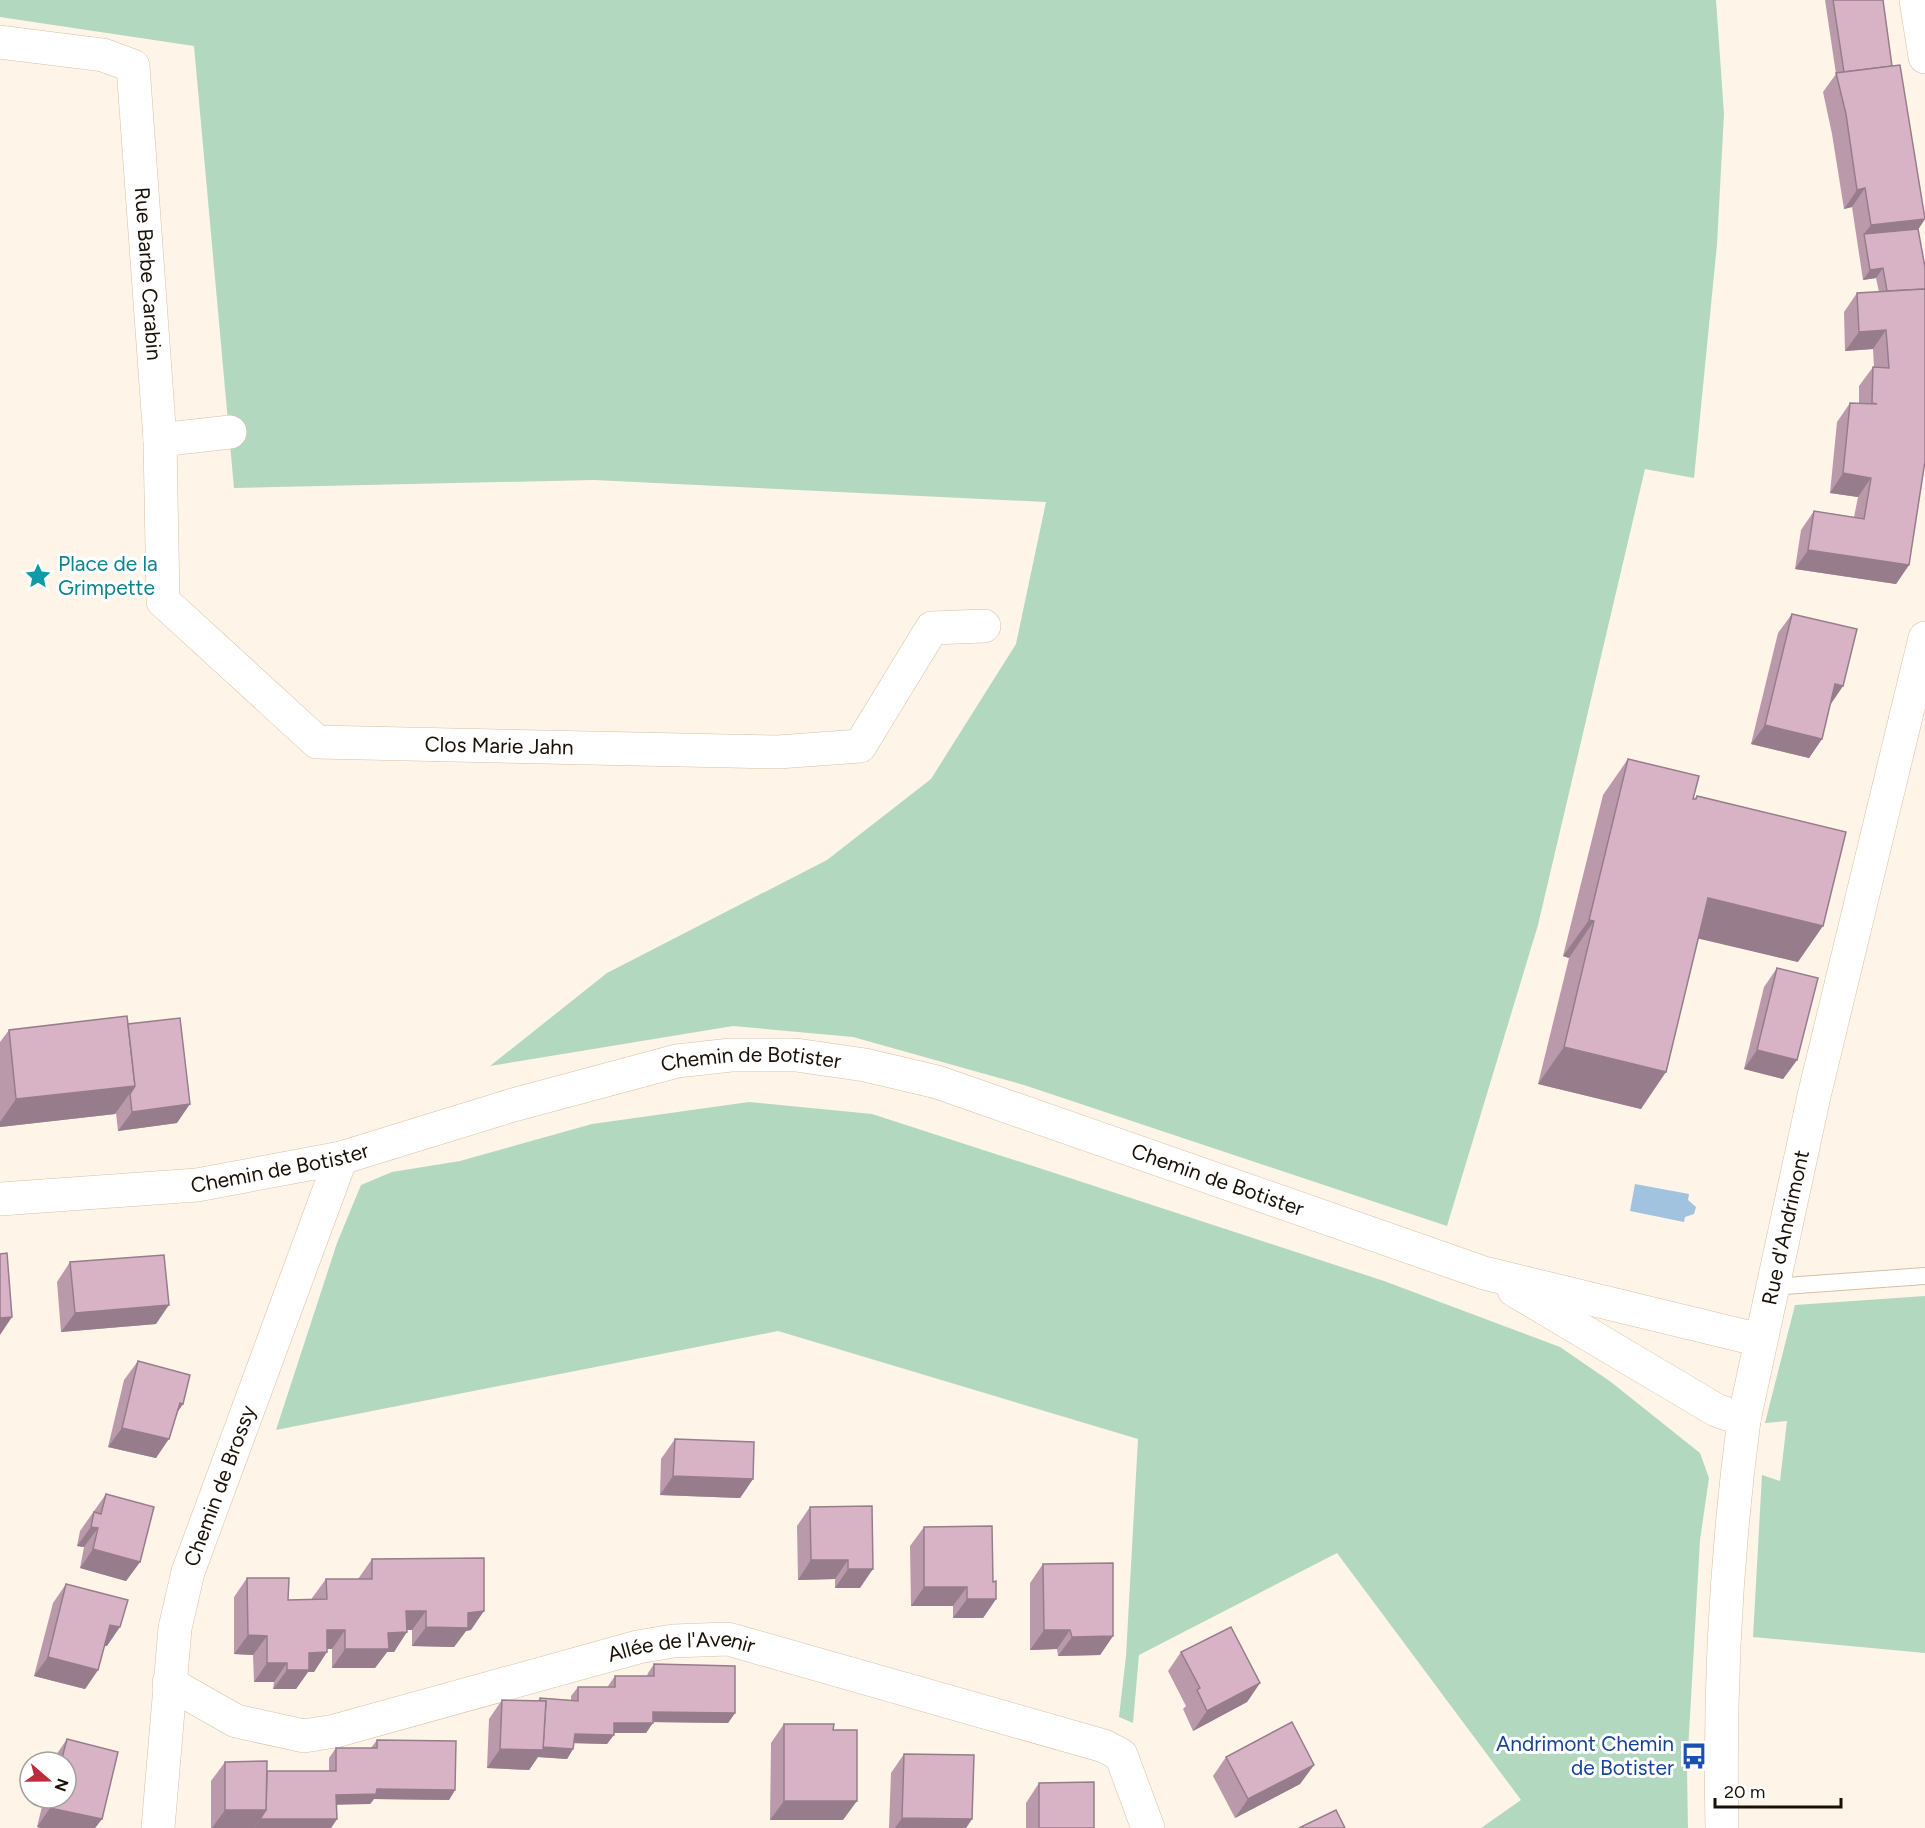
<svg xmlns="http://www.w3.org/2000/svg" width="1925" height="1828" font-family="Figtree,sans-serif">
<rect width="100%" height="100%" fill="#fff4e8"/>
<g fill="#b2d8bf">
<polygon points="0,0 1716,0 1724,114 1717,244 1694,478 1645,469 1538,925 1447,1226 1024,1085 853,1037 733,1026 490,1066 607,973 827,860 931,779 1016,644 1046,502 594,480 234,488 194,46 0,17"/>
<polygon points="749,1102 872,1114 1076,1180 1384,1281 1560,1347 1611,1382 1700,1453 1709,1478 1700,1540 1687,1769 1688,1828 1481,1828 1521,1800 1337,1553 1139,1655 1133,1723 1119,1717 1126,1656 1138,1439 778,1331 276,1430 337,1243 361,1185 392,1172 460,1161 592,1124"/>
<polygon points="1925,1296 1925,1653 1753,1637 1762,1475 1780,1481 1787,1421 1765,1423 1795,1305"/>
</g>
<polygon fill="#a1c3df" points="1635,1184 1689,1194 1688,1200 1696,1207 1694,1214 1685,1217 1684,1222 1630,1211"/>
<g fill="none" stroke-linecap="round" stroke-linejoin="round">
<g stroke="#d9bfa2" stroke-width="18">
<polyline id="service" points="1771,1287 1925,1276"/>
</g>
<g stroke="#d9bfa2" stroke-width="34">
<g id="minor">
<path id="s1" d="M0 42 103 55 133 66 160 440 230 432"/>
<path id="s2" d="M160 440 163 601 317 742 778 752 860 746 932 628 984 626"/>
<path id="s3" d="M0 1199 197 1185 341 1158 513 1105 677 1061 731 1055H796L865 1065 937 1082 1484 1273 1760 1340"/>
<polyline points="1514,1290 1716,1410 1744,1420"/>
<path id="s4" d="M169 1683 236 1721 304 1736 335 1731 638 1647 673 1641 728 1639 1104 1746 1121 1755 1148 1828"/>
<path id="s5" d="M158 1828 175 1628 188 1572 341 1158"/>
</g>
</g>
<g stroke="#d9bfa2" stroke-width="34">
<g id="tertiary">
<polyline points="1916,0 1925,57"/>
<path id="s6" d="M1722 1828C1719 1692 1726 1555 1744 1420L1814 1096 1925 638"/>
</g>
</g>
<use href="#service" stroke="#fff" stroke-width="16"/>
<use href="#minor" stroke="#fff" stroke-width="33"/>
<use href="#tertiary" stroke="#fff" stroke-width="33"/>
</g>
<g fill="#ba9aaa">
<polygon points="1825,0 1883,0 1892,66 1925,219 1918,229 1909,565 1896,584 1795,569 1801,530 1814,511 1854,517 1858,497 1830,493 1837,422 1850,403 1859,403 1859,386 1873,367 1874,367 1873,349 1845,351 1844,312 1857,293 1879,292 1876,278 1863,280 1852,207 1844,209 1832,134 1823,92 1836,74"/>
<polygon points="1792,614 1843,686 1830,705 1822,739 1809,758 1751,744 1778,633"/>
<polygon points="1628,759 1693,799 1694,799 1697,796 1798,962 1699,938 1641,1109 1538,1084 1569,958 1563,956 1603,795"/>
<polygon points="1777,968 1797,1060 1783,1079 1744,1069 1764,987"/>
<polygon points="128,1024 177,1123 118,1131 116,1113 115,1114 0,1127 0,1042 9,1030"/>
<polygon points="70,1262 156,1324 61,1332 57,1282"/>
<polygon points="138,1361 183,1404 177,1412 156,1458 108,1447 124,1380"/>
<polygon points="675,1439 753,1479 740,1498 660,1495 661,1459"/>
<polygon points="106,1494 140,1562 126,1581 80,1568 84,1547 77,1546 80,1531"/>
<polygon points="872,1506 860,1588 835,1588 835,1579 798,1580 797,1526 810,1507"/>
<polygon points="924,1527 993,1582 996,1599 983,1618 953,1618 953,1606 911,1606 910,1546"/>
<polygon points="372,1559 471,1630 466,1631 454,1647 412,1646 412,1630 407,1630 394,1652 387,1652 375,1668 332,1668 332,1649 327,1649 314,1672 308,1672 296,1689 273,1689 274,1682 254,1682 253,1655 234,1654 234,1597 247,1578 288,1600 312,1600 312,1598 326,1579 358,1579"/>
<polygon points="1043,1564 1113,1636 1100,1655 1058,1656 1057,1649 1030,1650 1030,1583"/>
<polygon points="66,1584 107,1646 104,1646 98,1670 85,1689 34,1676 53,1603"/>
<polygon points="1181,1652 1260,1683 1247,1702 1193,1731 1183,1709 1186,1706 1168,1671"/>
<polygon points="654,1664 735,1713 728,1723 653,1722 646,1733 614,1733 607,1744 574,1743 573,1749 567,1759 538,1757 529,1770 487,1768 489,1719 502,1700 538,1701 540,1698 571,1700 571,1696 578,1687 608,1687 608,1686 615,1676 647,1676 648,1673"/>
<polygon points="784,1724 833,1730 843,1820 770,1820 771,1743"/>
<polygon points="67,1739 102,1819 95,1828 41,1828 37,1827 44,1798 66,1798 66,1762 53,1762 54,1758"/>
<polygon points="377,1740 455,1790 449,1800 374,1799 370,1804 337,1804 337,1819 331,1828 211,1828 211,1781 225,1762 267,1771 329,1771 329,1758 336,1748 371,1748"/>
<polygon points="904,1754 972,1819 966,1828 889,1828 891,1773"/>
<polygon points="1226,1757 1314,1765 1300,1784 1235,1818 1213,1776"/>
<polygon points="1039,1783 1094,1828 1026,1828 1026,1803"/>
</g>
<g fill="#977d8b">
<polygon points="1865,188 1852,207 1844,209 1857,190"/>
<polygon points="1925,219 1912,239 1864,234 1871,225"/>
<polygon points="1883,268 1876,278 1863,280 1870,270"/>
<polygon points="1886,330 1873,349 1845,351 1859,332"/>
<polygon points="1843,473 1871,478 1858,497 1830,493"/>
<polygon points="1808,550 1909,565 1896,584 1795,569"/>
<polygon points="1835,684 1843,686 1830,705"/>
<polygon points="1765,725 1822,739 1809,758 1751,744"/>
<polygon points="1708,898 1823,926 1798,962 1683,935"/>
<polygon points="1589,920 1594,921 1569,958 1563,956"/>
<polygon points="1564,1047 1666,1072 1641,1109 1538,1084"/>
<polygon points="1757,1050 1797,1060 1783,1079 1744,1069"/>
<polygon points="135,1086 115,1114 0,1127 0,1122 16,1099"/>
<polygon points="190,1104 177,1123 118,1131 132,1112"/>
<polygon points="169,1305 156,1324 61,1332 75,1313"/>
<polygon points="12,1317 0,1335 0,1318"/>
<polygon points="180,1403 183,1404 170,1423"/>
<polygon points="122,1428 169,1439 156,1458 108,1447"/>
<polygon points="673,1476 753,1479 740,1498 660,1495"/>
<polygon points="91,1527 98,1528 84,1547 77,1546"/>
<polygon points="93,1549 140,1562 126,1581 80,1568"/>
<polygon points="811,1560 848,1560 835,1579 798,1580"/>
<polygon points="848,1569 873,1569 860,1588 835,1588"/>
<polygon points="924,1587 967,1587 953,1606 911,1606"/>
<polygon points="967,1599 996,1599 983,1618 953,1618"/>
<polygon points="406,1611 426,1611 412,1630 393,1630"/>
<polygon points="484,1611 471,1630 466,1631 454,1647 412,1646 426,1627 468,1613"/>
<polygon points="110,1625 120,1627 107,1646 96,1645"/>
<polygon points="327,1630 345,1630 332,1649 314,1649"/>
<polygon points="1044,1630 1070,1630 1057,1649 1030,1650"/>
<polygon points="407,1632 394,1652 387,1652 375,1668 332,1668 345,1649 388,1633"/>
<polygon points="248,1635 267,1636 253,1655 234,1654"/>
<polygon points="1113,1636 1100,1655 1058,1656 1072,1637"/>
<polygon points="327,1652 314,1672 308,1672 296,1689 273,1689 287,1670 309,1653"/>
<polygon points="48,1657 98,1670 85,1689 34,1676"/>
<polygon points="267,1663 287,1663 274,1682 254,1682"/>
<polygon points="1260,1683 1247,1702 1193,1731 1207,1711"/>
<polygon points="653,1712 735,1713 728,1723 646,1722"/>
<polygon points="614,1723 653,1723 646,1733 608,1733"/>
<polygon points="575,1734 614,1735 607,1744 568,1743"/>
<polygon points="537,1746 573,1749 567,1759 538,1757 529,1770 487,1768 500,1749"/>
<polygon points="1314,1765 1300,1784 1235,1818 1248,1799"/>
<polygon points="377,1789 455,1790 449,1800 374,1799 370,1804 329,1805 336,1795"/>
<polygon points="784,1801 857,1801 843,1820 770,1820"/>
<polygon points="50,1808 102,1819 95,1828 41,1828 37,1827"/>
<polygon points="225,1810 266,1810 254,1828 212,1828"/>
<polygon points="902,1818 972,1819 966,1828 895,1828"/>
<polygon points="260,1819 337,1819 331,1828 254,1828"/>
</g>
<g fill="#d8b3c6" stroke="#977d8b" stroke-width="1.5">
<polygon points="1833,0 1883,0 1892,66 1844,72"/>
<polygon points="1900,65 1925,219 1871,225 1865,188 1857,190 1846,114 1836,73"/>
<polygon points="1918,229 1925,267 1925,289 1887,291 1883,268 1870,270 1864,234"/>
<polygon points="1925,289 1925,461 1909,565 1808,550 1814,511 1864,519 1871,478 1843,473 1850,403 1877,404 1872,403 1873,367 1889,368 1886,330 1859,332 1857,293"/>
<polygon points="1792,614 1857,629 1843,686 1835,684 1822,739 1765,725"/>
<polygon points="1628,759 1699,776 1693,799 1696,799 1697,796 1846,832 1823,926 1708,898 1666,1072 1564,1047 1594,921 1589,920"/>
<polygon points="1777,968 1818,978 1797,1060 1757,1050"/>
<polygon points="127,1016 135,1086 16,1099 9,1030"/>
<polygon points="180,1018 190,1104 132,1112 130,1094 135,1086 128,1024"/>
<polygon points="7,1253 12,1317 0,1318 0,1254"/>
<polygon points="164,1255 169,1305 75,1313 70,1262"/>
<polygon points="138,1361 190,1375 183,1404 180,1403 169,1439 122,1428"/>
<polygon points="675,1439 754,1442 753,1479 673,1476"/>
<polygon points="106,1494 154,1507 140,1562 93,1549 98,1528 91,1527 94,1512 101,1514"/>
<polygon points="872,1506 873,1569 848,1569 848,1560 811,1560 810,1507"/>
<polygon points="992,1526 993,1582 996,1581 996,1599 967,1599 967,1587 924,1587 924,1527"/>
<polygon points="484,1558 484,1611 468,1613 468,1628 426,1627 426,1611 406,1611 407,1632 388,1633 389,1649 345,1649 345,1630 327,1630 327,1652 309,1653 309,1670 287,1670 287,1663 267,1663 267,1636 248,1635 247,1578 289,1578 288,1600 327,1599 326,1579 372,1579 372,1559"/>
<polygon points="1113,1563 1113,1636 1072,1637 1070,1630 1044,1630 1043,1564"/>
<polygon points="66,1584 128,1600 120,1627 110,1625 98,1670 48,1657"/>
<polygon points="1231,1627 1260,1683 1207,1711 1197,1690 1200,1688 1181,1652"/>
<polygon points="654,1664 735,1666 735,1713 653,1712 653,1723 614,1723 614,1735 575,1734 573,1749 543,1747 546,1701 540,1701 540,1698 578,1701 578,1687 615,1687 615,1676 654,1676"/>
<polygon points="502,1700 546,1701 543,1750 500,1749"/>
<polygon points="1292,1722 1314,1765 1248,1799 1226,1757"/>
<polygon points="784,1724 834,1724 833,1730 857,1730 857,1801 784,1801"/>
<polygon points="67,1739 118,1752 102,1819 50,1808 52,1798 66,1798 66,1762 61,1762"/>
<polygon points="377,1740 456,1741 455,1790 377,1789 376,1794 336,1795 337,1819 260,1819 266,1810 267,1771 336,1771 336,1748 377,1748"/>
<polygon points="904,1754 974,1755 972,1819 902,1818"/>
<polygon points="267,1761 266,1810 225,1810 225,1762"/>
<polygon points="1094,1782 1094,1828 1039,1828 1039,1783"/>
<polygon points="1336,1810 1345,1828 1299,1828"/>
</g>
<defs>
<g id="sight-bare" transform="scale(2.07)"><path d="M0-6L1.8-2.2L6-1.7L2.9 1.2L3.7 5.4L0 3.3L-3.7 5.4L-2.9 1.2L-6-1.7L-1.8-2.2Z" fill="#0f9aa8" stroke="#fff" stroke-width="2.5" paint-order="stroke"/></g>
<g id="bus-bare" transform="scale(2.07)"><path d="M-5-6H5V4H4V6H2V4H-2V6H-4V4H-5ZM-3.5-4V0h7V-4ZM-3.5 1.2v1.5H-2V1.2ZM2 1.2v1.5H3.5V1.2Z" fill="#1a4fb4" stroke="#fff" stroke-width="2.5" paint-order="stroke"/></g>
</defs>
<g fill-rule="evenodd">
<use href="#sight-bare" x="38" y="576"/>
<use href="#bus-bare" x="1694" y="1756"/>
</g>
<g text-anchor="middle" stroke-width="6" stroke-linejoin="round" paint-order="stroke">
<g font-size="21" fill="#191006" stroke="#fff">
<text dy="7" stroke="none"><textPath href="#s1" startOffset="344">Rue Barbe Carabin</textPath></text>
<text dy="7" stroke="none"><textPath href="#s2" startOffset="552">Clos Marie Jahn</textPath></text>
<text dy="7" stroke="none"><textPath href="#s3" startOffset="768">Chemin de Botister</textPath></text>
<text dy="7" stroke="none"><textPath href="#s3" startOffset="282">Chemin de Botister</textPath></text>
<text dy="7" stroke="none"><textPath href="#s3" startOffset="1254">Chemin de Botister</textPath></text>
<text dy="7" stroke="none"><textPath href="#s6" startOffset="606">Rue d'Andrimont</textPath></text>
<text dy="7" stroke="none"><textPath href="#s5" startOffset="350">Chemin de Brossy</textPath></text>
<text dy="7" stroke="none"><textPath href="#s4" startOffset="536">Allée de l'Avenir</textPath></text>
</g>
<g font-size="21" fill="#0d838f" stroke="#fff" text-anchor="start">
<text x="58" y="571">Place de la<tspan x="58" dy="24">Grimpette</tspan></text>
</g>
<g font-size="21" fill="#164399" stroke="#fff" text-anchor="end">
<text x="1674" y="1751">Andrimont Chemin<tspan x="1674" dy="24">de Botister</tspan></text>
</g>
</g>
<g transform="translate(48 1780) rotate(110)"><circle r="28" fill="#ffffff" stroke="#a39f9b" stroke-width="1.5"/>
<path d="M0-4.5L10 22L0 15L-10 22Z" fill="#bc2c3d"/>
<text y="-9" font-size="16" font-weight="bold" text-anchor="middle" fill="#191006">N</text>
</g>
<path d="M1715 1798v9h126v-9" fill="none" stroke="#191006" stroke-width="3"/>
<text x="1724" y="1798" font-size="18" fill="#191006" stroke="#ffffff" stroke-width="4.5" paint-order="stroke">20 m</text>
</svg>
